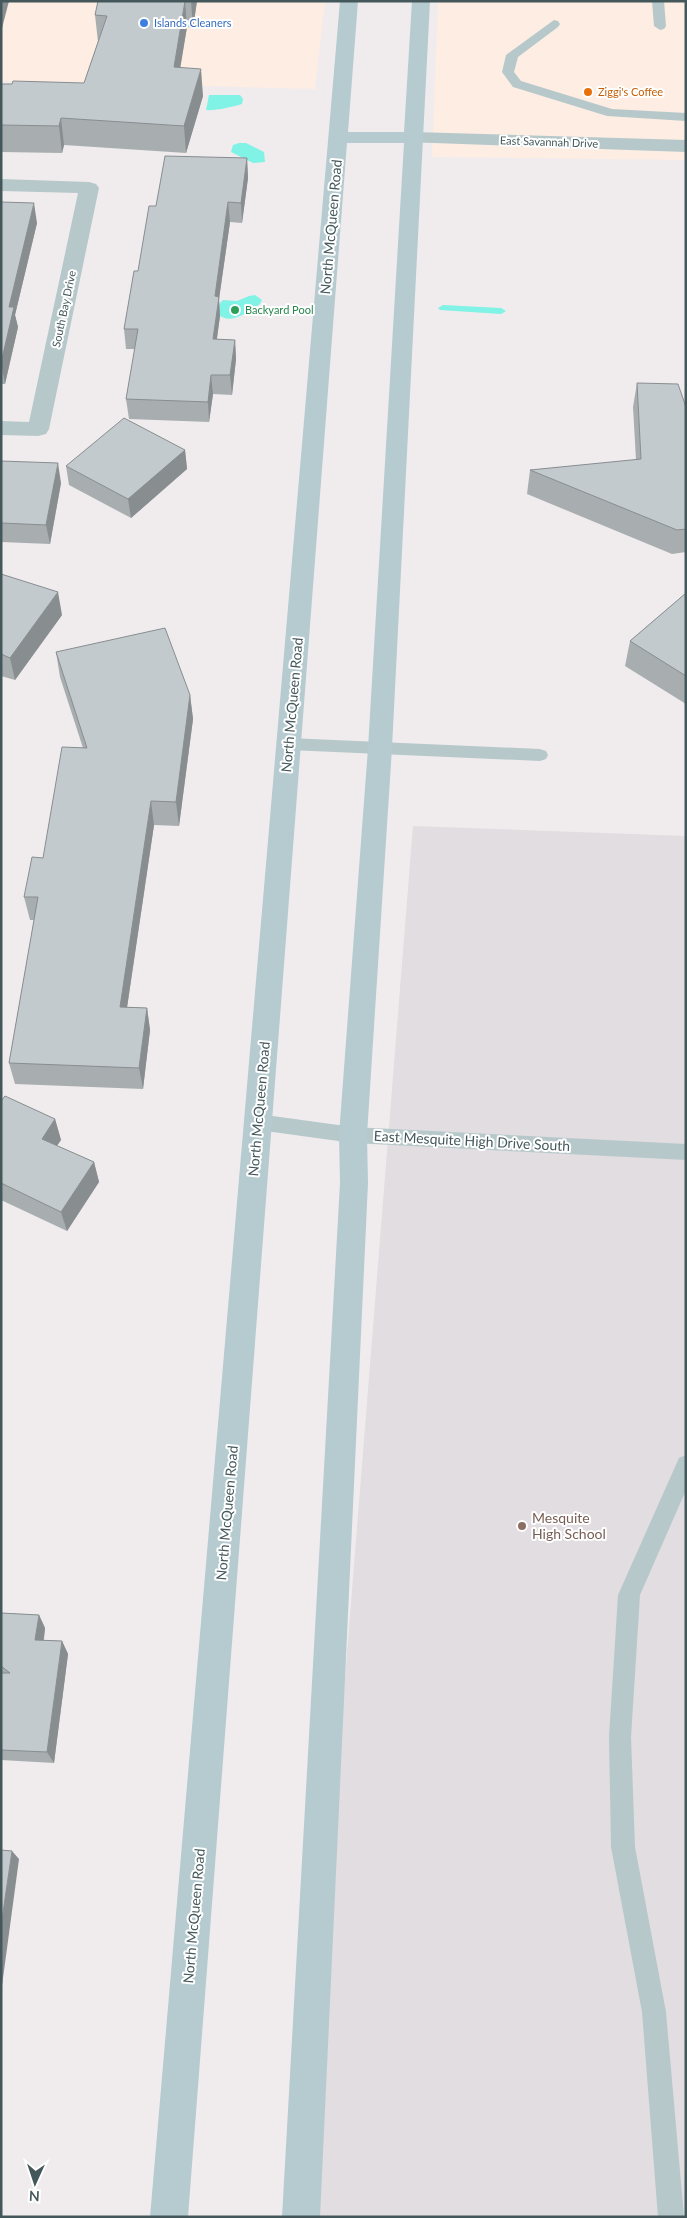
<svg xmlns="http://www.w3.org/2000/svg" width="687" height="2218" font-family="Lato,sans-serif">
<rect width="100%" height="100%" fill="#f0eced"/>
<g fill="#fdede3">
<polygon points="1,1 325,1 315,89 1,81"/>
<polygon points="438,1 686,1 686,160 432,157"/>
</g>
<polygon fill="#e1dde0" points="413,826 686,836 686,2217 302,2217"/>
<g fill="#80f2e6">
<path d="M209 95H240L243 99 242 104C233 107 214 111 206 110Z"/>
<polygon points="239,143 246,143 264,152 265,162 253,163 231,152 233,145"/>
<path d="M255 295 262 300 260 304C248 312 230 326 218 314L220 303 223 300 237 301 249 296Z"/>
</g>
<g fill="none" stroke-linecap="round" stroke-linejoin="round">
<polygon fill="#80f2e6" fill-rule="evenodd" points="443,305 501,308 506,311 501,314 440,310 438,308"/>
<g fill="#b7c8cb" fill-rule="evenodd">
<polygon points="652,1 664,1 666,26 664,29 660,30 654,26"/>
<polygon points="554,20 558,21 560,24 558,27 518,57 514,72 521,81 612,109 686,113 686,121 607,116 513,87 502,72 506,55"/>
<polygon points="289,738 540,749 546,751 548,755 546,759 540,761 289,750 283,748 281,744 283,740"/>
<polygon points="258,1114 353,1127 686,1144 686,1160 353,1143 258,1130 251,1128 249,1122 251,1116"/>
<polygon points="686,1455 686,1490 640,1595 631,1737 635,1847 666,2012 684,2217 658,2217 642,2012 611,1847 609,1737 618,1595 679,1458"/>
</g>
<g fill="#b7c8cb" fill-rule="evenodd">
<polygon points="413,132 686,140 686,152 406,142 404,138 406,134"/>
<polygon points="1,179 89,182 96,184 99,188 49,429 46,434 38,436 1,435 1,421 29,422 78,193 1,191"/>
</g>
<polygon fill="#b6cbd0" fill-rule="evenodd" points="340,1 358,1 348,132 404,132 412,1 430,1 392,748 367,1135 368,1183 320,2217 282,2217 340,1183 339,1135 368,748 404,143 347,143 188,2217 150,2217"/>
</g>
<g fill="#a8aeb0">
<polygon points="98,1 197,1 193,28 187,27 180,67 203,96 186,153 64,145 62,153 1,152 1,84 84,83 98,42 95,15"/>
<polygon points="247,158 248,178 242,223 230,222 219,299 220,316 217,339 235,340 236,359 232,395 213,394 209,422 129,419 126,399 135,349 126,349 124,329 138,271"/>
<polygon points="1,202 37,223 15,315 18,327 5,384 1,384"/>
<polygon points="637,383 686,407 686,552 672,554 527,494 530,470 636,460 633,407"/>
<polygon points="185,450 187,469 131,518 69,485 66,466"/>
<polygon points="1,461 61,483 50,544 1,542"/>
<polygon points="1,574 62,615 15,680 1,676"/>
<polygon points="686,593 686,704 625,666 630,641"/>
<polygon points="56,652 190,695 193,719 179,826 154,825 127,1007 147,1008 150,1030 143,1089 15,1084 9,1063 34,920 30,920 24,897 43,858 83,748 60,677"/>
<polygon points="1,1101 55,1119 61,1140 57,1146 94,1162 99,1182 67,1231 1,1200"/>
<polygon points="1,1613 39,1615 45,1628 44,1640 62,1641 68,1654 54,1763 1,1760"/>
</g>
<g fill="#888d90">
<polygon points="1,1 9,1 1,32"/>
<polygon points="185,1 187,27 176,94 174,67"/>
<polygon points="191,1 197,1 193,28"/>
<polygon points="201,69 203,96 186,153 184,126"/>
<polygon points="61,118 64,145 62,153 59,126"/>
<polygon points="247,158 248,178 242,223 241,203"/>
<polygon points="228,202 230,222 219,299 220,316 214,358 213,339 215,296"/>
<polygon points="34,203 37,223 15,315 18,327 5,384 1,363 9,307"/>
<polygon points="235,340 236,359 232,395 230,375"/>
<polygon points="211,375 213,394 209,422 208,402"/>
<polygon points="185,450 187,469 131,518 128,499"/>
<polygon points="58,463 61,483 50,544 46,525"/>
<polygon points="58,592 62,615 15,680 10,658"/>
<polygon points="190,695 193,719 179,826 176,802"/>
<polygon points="151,801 154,825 124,1028 120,1007"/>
<polygon points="147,1008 150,1030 143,1089 139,1068"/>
<polygon points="55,1119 61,1140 47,1159 42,1139"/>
<polygon points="94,1162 99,1182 67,1231 61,1212"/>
<polygon points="39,1615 45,1628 42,1652 35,1640"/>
<polygon points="62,1641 68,1654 54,1763 47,1752"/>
<polygon points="12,1851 19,1859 1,1993 1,1926"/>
</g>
<g fill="#c3cacd" stroke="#888d90">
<polygon points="98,1 185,1 174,67 201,69 184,126 61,118 59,126 1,125 1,84 12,84 13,81 84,83 107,16 95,15"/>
<polygon points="165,156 247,158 241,203 228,202 215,296 219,297 213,339 235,340 230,375 211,375 208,402 126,399 138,329 124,329 134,271 138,271 149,206 156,206"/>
<polygon points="1,202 34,203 9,307 14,307 1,363"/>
<polygon points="637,383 678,384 686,407 686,529 677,530 530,470 641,459"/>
<polygon points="124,418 185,450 128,499 66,466"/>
<polygon points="1,461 58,463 46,525 1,523"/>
<polygon points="1,574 58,592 10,658 1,654"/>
<polygon points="686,593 686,676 630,641"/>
<polygon points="165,628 190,695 176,802 151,801 120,1007 147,1008 139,1068 9,1063 38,897 24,897 32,857 43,858 62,747 87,748 56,652"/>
<polygon points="5,1096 55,1119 42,1139 94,1162 61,1212 1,1183 1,1101"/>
<polygon points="1,1613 39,1615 35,1640 62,1641 47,1752 1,1750 1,1673 10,1673 1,1666"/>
<polygon points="1,1850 12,1851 1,1926"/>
</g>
<circle fill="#3f7fe0" stroke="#fff" stroke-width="2" cx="144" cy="23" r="5"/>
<circle fill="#e8710a" stroke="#fff" stroke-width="2" cx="588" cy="92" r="5"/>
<circle fill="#2e9e5b" stroke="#fff" stroke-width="2" cx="235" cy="310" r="5"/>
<circle fill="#8d6e63" stroke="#fff" stroke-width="2" cx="522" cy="1526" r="5"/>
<g text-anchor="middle" stroke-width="4" stroke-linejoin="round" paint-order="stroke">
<g font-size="11" fill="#366cbe" stroke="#fff" text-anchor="start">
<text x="154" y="27">Islands Cleaners</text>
</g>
<g font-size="11" fill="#c56008" stroke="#fff" text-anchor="start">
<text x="598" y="96">Ziggi's Coffee</text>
</g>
<g font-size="11" fill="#44585b" stroke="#fff">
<text transform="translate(549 142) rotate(2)" y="4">East Savannah Drive</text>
<text transform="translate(64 309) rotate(-78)" y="4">South Bay Drive</text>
</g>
<g font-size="11" fill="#27864d" stroke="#fff" text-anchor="start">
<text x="245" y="314">Backyard Pool</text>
</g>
<g font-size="14" fill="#44585b" stroke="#fff">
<text transform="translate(331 227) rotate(-85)" y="5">North McQueen Road</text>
<text transform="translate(292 705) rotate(-85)" y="5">North McQueen Road</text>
<text transform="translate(259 1109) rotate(-85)" y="5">North McQueen Road</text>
<text transform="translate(472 1141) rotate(3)" y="5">East Mesquite High Drive South</text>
<text transform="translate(227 1513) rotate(-85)" y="5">North McQueen Road</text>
<text transform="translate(194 1916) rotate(-85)" y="5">North McQueen Road</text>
</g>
<g font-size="14" fill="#785e54" stroke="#fff" text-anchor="start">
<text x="532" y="1523">Mesquite<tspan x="532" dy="16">High School</tspan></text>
</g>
</g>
<rect width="687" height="2218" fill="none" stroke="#44585b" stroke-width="5"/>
<g transform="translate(35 2183) rotate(183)" stroke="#ffffff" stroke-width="4" paint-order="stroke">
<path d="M0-4L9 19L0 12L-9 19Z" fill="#44585b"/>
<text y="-8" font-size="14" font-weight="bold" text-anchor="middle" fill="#44585b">N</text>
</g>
</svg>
